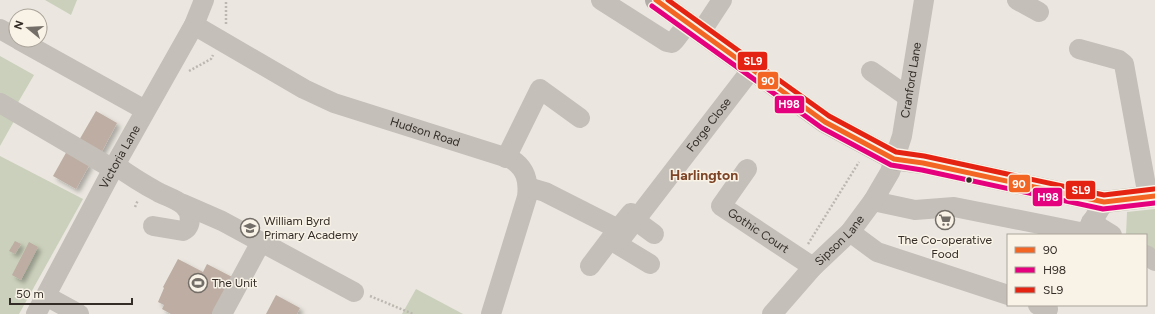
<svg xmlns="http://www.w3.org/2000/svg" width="1155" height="314" font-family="Figtree,sans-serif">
<defs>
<filter id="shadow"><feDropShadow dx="3.5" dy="3.5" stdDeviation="2" flood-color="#0004"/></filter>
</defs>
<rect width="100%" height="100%" fill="#ebe7e0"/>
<g fill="#cad0bb">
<polygon points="45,0 77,0 71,15"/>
<polygon points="0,56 34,75 13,111 18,114 0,146"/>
<polygon points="0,156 83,199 19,314 0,314"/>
<polygon points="1155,209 1155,250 1146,248 1146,235 1126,235 1127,212"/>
<polygon points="416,289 463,314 402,314"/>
</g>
<g fill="#bdada2" filter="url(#shadow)">
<polygon points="96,111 117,123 100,155 78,142"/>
<polygon points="67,151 90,164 76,189 53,176"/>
<polygon points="15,241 21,244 15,254 9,251"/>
<polygon points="29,242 38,247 21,280 12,275"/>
<polygon points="178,259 203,272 207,264 234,278 215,314 171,314 162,309 164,305 158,302 164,288 163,287"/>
<polygon points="276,295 300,308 297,314 266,314"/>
</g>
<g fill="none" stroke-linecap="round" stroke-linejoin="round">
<g stroke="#bdb7b1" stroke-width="2.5" stroke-dasharray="2 2" stroke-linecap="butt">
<polyline points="226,24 226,0"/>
<polyline points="189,71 211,59 213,55"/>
<polyline points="135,207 138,200"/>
<polyline points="808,244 859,162"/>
<polyline points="370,296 413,314"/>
</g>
<g stroke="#c4bfb9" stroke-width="20">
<polyline points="601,0 667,42 672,43 675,40 688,23"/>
<polyline points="1017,0 1039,12"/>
<path id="s1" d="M194 25 304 89 334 103 511 159C526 168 529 181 527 197L491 314"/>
<polyline points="0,29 16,38"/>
<polyline points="701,32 722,0"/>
<polyline points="19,40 145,110"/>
<polyline points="1079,49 1119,60 1124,64 1148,197"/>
<polyline points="871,71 908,97"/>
<polyline points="0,103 113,169"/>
<polyline points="506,158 540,89 580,118"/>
<path d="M115 165C129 175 143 184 158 192 165 196 176 199 183 205 191 211 193 227 183 231L153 226"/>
<path id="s2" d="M747 169 721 206 813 267"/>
<polyline points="528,187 545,192 618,229 631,213"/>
<polyline points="873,201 915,210 954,207 1085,233"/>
<polyline points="183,204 222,221 354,292"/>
<polyline points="635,220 654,234"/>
<polyline points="1091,222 1112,235"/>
<polyline points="850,232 877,252 1008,295"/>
<polyline points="1084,235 1104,202"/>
<polyline points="1146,255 1155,261"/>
<path id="s3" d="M650 264 617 244 751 70"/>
<polyline points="590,266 618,229"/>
<polyline points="46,296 79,314"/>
<polyline points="1038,305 1048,309"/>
<path id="s4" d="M36 314 115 165 194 25 204 0"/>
<polyline points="222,314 261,242"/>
<path id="s5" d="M772 314 813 267 850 232 873 201 890 172 902 136 924 0"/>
</g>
<polyline stroke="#b2ada8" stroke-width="22" points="656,0 825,122 894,159 923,163 1104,202 1155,196"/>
<g stroke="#f8f2e7" stroke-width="8">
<polyline id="bus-1" points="656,0 825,122 894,159 923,163 1104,202 1155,196"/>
</g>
<g stroke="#f8f2e7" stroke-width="8">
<polyline id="bus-2" points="652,6 822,128 891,165 922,170 1103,209 1155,203"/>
</g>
<g stroke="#f8f2e7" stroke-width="8">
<polyline id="bus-3" points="668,0 829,116 896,152 924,156 1104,195 1154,189"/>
</g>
<use href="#bus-1" stroke="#f26522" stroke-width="5"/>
<use href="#bus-2" stroke="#e5007d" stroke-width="5"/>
<use href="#bus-3" stroke="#e42313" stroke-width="5"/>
</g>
<defs>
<g id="supermarket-ring" transform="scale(1)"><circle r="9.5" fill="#f8f2e7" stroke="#746e68" stroke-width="1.5"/><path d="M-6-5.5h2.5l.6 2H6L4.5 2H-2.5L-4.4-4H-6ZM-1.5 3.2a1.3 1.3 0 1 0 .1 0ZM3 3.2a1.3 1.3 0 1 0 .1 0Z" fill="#746e68"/></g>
<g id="school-ring" transform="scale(1)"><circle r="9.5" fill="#f8f2e7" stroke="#746e68" stroke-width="1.5"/><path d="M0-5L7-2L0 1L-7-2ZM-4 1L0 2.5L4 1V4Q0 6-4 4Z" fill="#746e68"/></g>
<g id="stadium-ring" transform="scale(1)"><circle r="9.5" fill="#f8f2e7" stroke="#746e68" stroke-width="1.5"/><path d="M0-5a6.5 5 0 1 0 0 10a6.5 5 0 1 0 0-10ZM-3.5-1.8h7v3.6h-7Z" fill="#746e68"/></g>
</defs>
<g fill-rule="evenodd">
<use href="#supermarket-ring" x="945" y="220"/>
<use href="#school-ring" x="250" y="228"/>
<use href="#stadium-ring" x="198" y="283"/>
</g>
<circle fill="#342d27" stroke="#f8f2e7" stroke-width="1.5" cx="969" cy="180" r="3.5"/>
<g text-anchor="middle" stroke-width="3" stroke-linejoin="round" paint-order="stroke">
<g font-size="12" fill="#342d27" stroke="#f8f2e7">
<text dy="4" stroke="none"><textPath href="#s5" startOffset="280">Cranford Lane</textPath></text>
<text dy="4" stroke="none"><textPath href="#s3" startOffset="189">Forge Close</textPath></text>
<text dy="4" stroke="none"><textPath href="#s1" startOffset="256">Hudson Road</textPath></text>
<text dy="4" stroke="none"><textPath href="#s4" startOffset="178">Victoria Lane</textPath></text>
<text dy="4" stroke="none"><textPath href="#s2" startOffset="90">Gothic Court</textPath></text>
<text dy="4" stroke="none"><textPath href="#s5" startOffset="100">Sipson Lane</textPath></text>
</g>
<g font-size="12" fill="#342d27" stroke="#f8f2e7" text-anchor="start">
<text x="264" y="225">William Byrd<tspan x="264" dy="14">Primary Academy</tspan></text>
<text x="945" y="244" text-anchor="middle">The Co-operative<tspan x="945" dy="14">Food</tspan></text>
<text x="212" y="287">The Unit</text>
</g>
<g font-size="14" font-weight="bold" fill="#7d4426" stroke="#f8f2e7">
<text x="704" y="180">Harlington</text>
</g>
</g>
<g stroke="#f8f2e7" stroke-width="1.5">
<rect x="737" y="51" width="31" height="20" rx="4" fill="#e42313"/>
<rect x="757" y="71" width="22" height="19" rx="4" fill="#f26522"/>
<rect x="774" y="95" width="31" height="19" rx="4" fill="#e5007d"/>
<rect x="1008" y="174" width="23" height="19" rx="4" fill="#f26522"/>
<rect x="1065" y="180" width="31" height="20" rx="4" fill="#e42313"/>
<rect x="1032" y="187" width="31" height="20" rx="4" fill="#e5007d"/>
</g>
<g font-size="11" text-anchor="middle" font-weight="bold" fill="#fff">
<text x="753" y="65">SL9</text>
<text x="768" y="85">90</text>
<text x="789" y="108">H98</text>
<text x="1019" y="188">90</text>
<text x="1081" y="194">SL9</text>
<text x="1048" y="201">H98</text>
</g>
<rect x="1007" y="234" width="140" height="72" fill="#f8f2e7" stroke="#aaa39a"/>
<rect x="1015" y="247" width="20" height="6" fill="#f26522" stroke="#aaa39a"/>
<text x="1043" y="254" font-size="12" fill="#342d27">90</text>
<rect x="1015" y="267" width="20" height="6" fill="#e5007d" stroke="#aaa39a"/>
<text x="1043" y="274" font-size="12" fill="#342d27">H98</text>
<rect x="1015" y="287" width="20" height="6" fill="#e42313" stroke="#aaa39a"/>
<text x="1043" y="294" font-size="12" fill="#342d27">SL9</text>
<g transform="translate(28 28) rotate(288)"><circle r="19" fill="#f8f2e7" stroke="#aaa39a"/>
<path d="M0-3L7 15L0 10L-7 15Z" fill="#746e68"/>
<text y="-6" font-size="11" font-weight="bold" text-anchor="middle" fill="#342d27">N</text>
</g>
<path d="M10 298v6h122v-6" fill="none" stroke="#342d27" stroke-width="2"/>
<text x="16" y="298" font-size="12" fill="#342d27" stroke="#f8f2e7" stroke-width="3" paint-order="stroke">50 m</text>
</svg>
